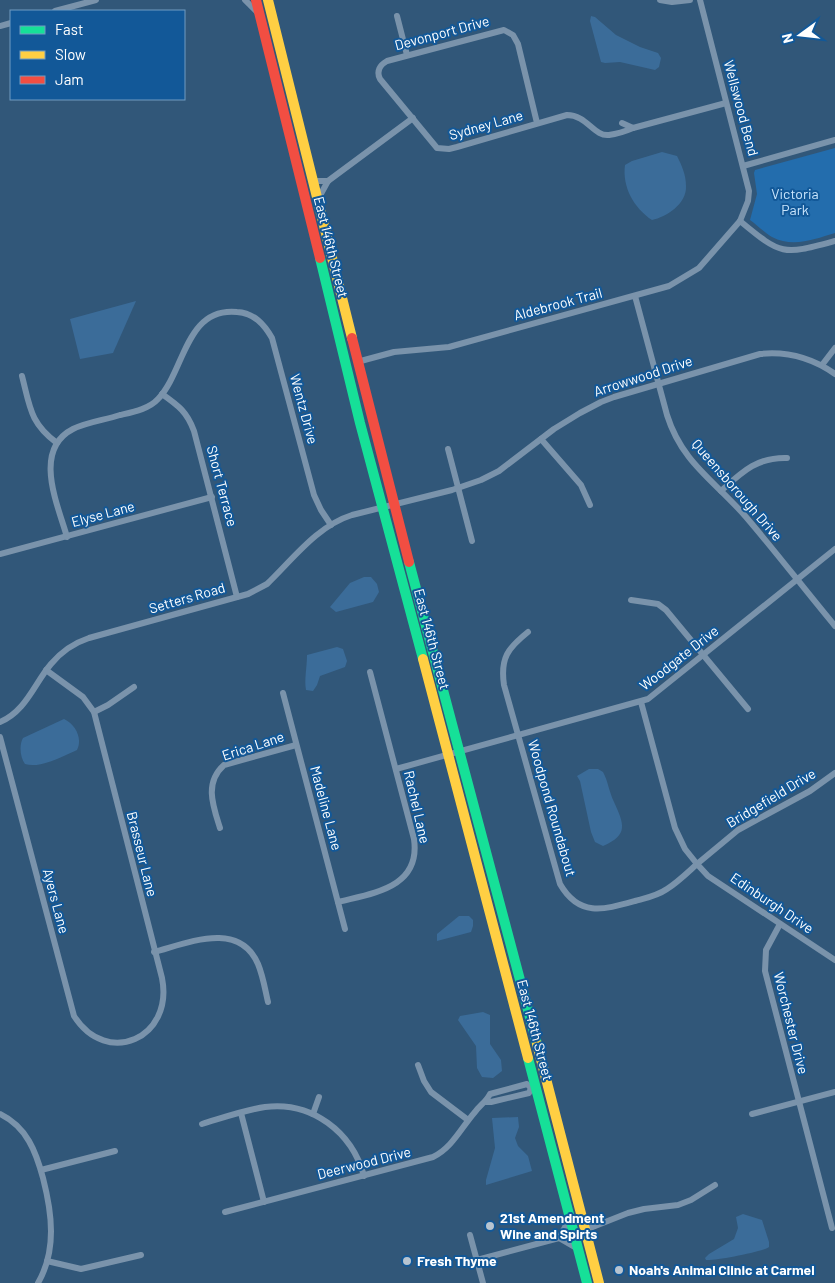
<svg xmlns="http://www.w3.org/2000/svg" width="835" height="1283" font-family="Barlow,sans-serif">
<rect width="100%" height="100%" fill="#315779"/>
<path fill="#236dad" d="M835 148V233C815 239 793 248 772 237 765 233 757 225 750 220L757 194 754 173 755 170Z"/>
<g fill="#3b6c99">
<polygon points="591,16 595,17 616,35 640,47 658,53 661,58 659,67 655,70 620,62 605,63 601,62 590,21"/>
<path d="M662 152 677 156C682 166 686 175 686 186 687 204 666 217 652 220 634 208 622 187 625 165L632 161Z"/>
<polygon points="136,301 113,353 80,359 70,319"/>
<polygon points="364,577 371,577 377,584 379,592 373,602 336,612 330,607 350,583"/>
<path d="M337 647 343 649 347 661 345 667 320 676 317 685 313 691 306 690C304 680 307 667 307 655Z"/>
<path d="M64 719C75 724 83 738 77 750 63 756 40 769 25 764 20 757 19 745 23 738Z"/>
<path d="M589 769H598L603 772C608 781 609 792 614 802 624 824 629 835 603 846L595 842 591 832 580 781 577 776Z"/>
<polygon points="459,916 469,916 473,920 473,926 471,932 437,941 437,934"/>
<polygon points="483,1012 490,1015 490,1044 501,1060 502,1071 493,1078 482,1077 477,1068 476,1046 458,1020 460,1016"/>
<polygon points="518,1117 519,1127 515,1138 518,1146 528,1156 532,1171 486,1185 486,1180 495,1148 492,1118"/>
<path d="M743 1214 762 1220 769 1242V1247C762 1252 714 1261 706 1260L705 1258 709 1254 734 1239 738 1228 736 1217Z"/>
</g>
<g fill="none" stroke-linecap="round" stroke-linejoin="round">
<g stroke="#7a93ab" stroke-width="6">
<polyline points="245,0 258,13"/>
<polyline points="660,0 672,2 690,0"/>
<polyline points="55,11 96,0"/>
<polyline points="397,16 407,55"/>
<polyline points="0,26 11,23"/>
<path d="M537 123 518 44 513 35 504 30 387 61C380 65 376 71 380 79L437 148 449 149 457 147 567 115C587 115 594 137 609 135 617 134 626 131 633 128"/>
<polyline points="622,123 633,128 726,103"/>
<polyline points="743,166 835,140"/>
<polyline points="313,181 328,181"/>
<polyline points="317,201 328,181 413,118"/>
<path d="M740 221C782 256 783 255 835 241"/>
<path d="M635 296 667 415C682 463 715 481 746 517 776 552 805 590 835 626"/>
<polyline points="357,362 394,352 449,347 669,286 699,268 740,221 748,201 749,191 700,0"/>
<polyline points="822,365 835,348"/>
<path d="M22 376C30 407 30 423 57 443"/>
<path d="M162 394C179 406 187 412 194 431L237 597"/>
<polyline points="541,439 581,485 590,505"/>
<polyline points="448,449 472,541"/>
<path d="M721 491C742 472 757 457 787 458"/>
<path d="M67 537C58 505 32 450 73 429 87 422 105 420 120 415 133 412 149 409 158 399 185 371 185 307 237 312 254 313 264 324 272 338L314 495 321 510 331 525"/>
<polyline points="0,554 212,497"/>
<polyline points="631,600 658,604 666,610 748,709"/>
<path d="M528 632C508 648 500 658 504 685L560 884C579 917 603 910 635 901 646 898 657 896 667 889 678 882 687 873 697 864L685 849 675 828 641 702"/>
<polyline points="283,693 345,929"/>
<polyline points="94,712 108,705 134,687"/>
<path d="M0 722C26 711 34 684 51 664 61 652 74 643 89 638L248 594 267 584C293 559 317 526 352 515L452 490 481 480 499 471 554 429 580 413 601 402 614 397 760 354C788 351 812 358 835 374"/>
<path d="M0 737 74 1016C107 1068 174 1038 162 978L94 712 83 697 46 670"/>
<polyline points="396,769 648,699 835,549"/>
<polyline points="835,773 810,791 738,830 697,864 708,876 835,960"/>
<path d="M220 828C213 806 204 783 224 765L296 745"/>
<path d="M338 902C373 893 421 888 414 839L370 672"/>
<polyline points="780,924 766,950 765,971 832,1228"/>
<path d="M154 952C188 943 239 920 258 964 263 976 265 989 268 1002"/>
<polyline points="418,1065 424,1081 431,1092 468,1120"/>
<polyline points="486,1102 491,1102 529,1093 531,1088"/>
<polyline points="241,1113 264,1202"/>
<path d="M0 1114C27 1127 36 1152 43 1178 52 1213 57 1250 38 1283"/>
<polyline points="313,1114 319,1097"/>
<polyline points="752,1114 835,1092"/>
<path d="M202 1124C222 1118 244 1110 265 1107 312 1101 352 1132 364 1176"/>
<polyline points="41,1170 115,1151"/>
<path d="M225 1212 433 1157C452 1148 461 1128 475 1112 480 1105 486 1102 490 1094L527 1084 531 1088"/>
<polyline points="585,1230 628,1213 644,1209 678,1205 691,1200 715,1185"/>
<polyline points="470,1235 483,1283"/>
<polyline points="559,1238 578,1249"/>
<polyline points="477,1260 559,1238 570,1218"/>
<polyline points="47,1261 81,1269 141,1255"/>
</g>
<g stroke="#16e098" stroke-width="10">
<polyline points="320,258 360,423 423,659"/>
<polyline points="409,562 537,1044"/>
<polyline points="528,1058 587,1283"/>
</g>
<g stroke="#ffcf43" stroke-width="10">
<polyline points="268,0 352,338"/>
<polyline points="423,659 528,1058"/>
<polyline points="537,1044 599,1283"/>
</g>
<g stroke="#f24e42" stroke-width="10">
<polyline points="256,0 320,258"/>
<polyline points="352,338 409,562"/>
</g>
</g>
<g fill="#b7c4d0" stroke="#125898" stroke-width="2">
<circle cx="490" cy="1226" r="5"/>
<circle cx="407" cy="1261" r="5"/>
<circle cx="619" cy="1270" r="5"/>
</g>
<g text-anchor="middle" stroke-width="4" stroke-linejoin="round" paint-order="stroke">
<g font-size="14" fill="#fff" stroke="#125898">
<text transform="translate(442 33) rotate(-15)" y="5">Devonport Drive</text>
<text transform="translate(741 108) rotate(75)" y="5">Wellswood Bend</text>
<text transform="translate(486 125) rotate(-16)" y="5">Sydney Lane</text>
<text transform="translate(331 247) rotate(76)" y="5">East 146th Street</text>
<text transform="translate(558 304) rotate(-15)" y="5">Aldebrook Trail</text>
<text transform="translate(643 376) rotate(-18)" y="5">Arrowwood Drive</text>
<text transform="translate(304 409) rotate(75)" y="5">Wentz Drive</text>
<text transform="translate(222 486) rotate(75)" y="5">Short Terrace</text>
<text transform="translate(737 490) rotate(49)" y="5">Queensborough Drive</text>
<text transform="translate(103 514) rotate(-15)" y="5">Elyse Lane</text>
<text transform="translate(187 598) rotate(-16)" y="5">Setters Road</text>
<text transform="translate(432 639) rotate(75)" y="5">East 146th Street</text>
<text transform="translate(679 658) rotate(-38)" y="5">Woodgate Drive</text>
<text transform="translate(253 746) rotate(-18)" y="5">Erica Lane</text>
<text transform="translate(771 798) rotate(-31)" y="5">Bridgefield Drive</text>
<text transform="translate(417 807) rotate(77)" y="5">Rachel Lane</text>
<text transform="translate(326 808) rotate(75)" y="5">Madeline Lane</text>
<text transform="translate(552 808) rotate(74)" y="5">Woodpond Roundabout</text>
<text transform="translate(142 854) rotate(76)" y="5">Brasseur Lane</text>
<text transform="translate(56 901) rotate(75)" y="5">Ayers Lane</text>
<text transform="translate(772 903) rotate(34)" y="5">Edinburgh Drive</text>
<text transform="translate(791 1023) rotate(76)" y="5">Worchester Drive</text>
<text transform="translate(535 1030) rotate(75)" y="5">East 146th Street</text>
<text transform="translate(364 1163) rotate(-14)" y="5">Deerwood Drive</text>
</g>
<g font-size="14" fill="#cbe6fd" stroke="#125898">
<text x="795" y="199">Victoria<tspan x="795" dy="16">Park</tspan></text>
</g>
<g font-size="14" font-weight="bold" fill="#fff" stroke="#125898" text-anchor="start">
<text x="500" y="1223">21st Amendment<tspan x="500" dy="16">Wine and Spirts</tspan></text>
<text x="417" y="1266">Fresh Thyme</text>
<text x="629" y="1275">Noah's Animal Clinic at Carmel</text>
</g>
</g>
<rect x="10" y="10" width="175" height="90" fill="#125898" stroke="#719bc1"/>
<rect x="20" y="26" width="25" height="8" fill="#16e098" stroke="#719bc1"/>
<text x="55" y="35" font-size="15" fill="#ffffff">Fast</text>
<rect x="20" y="51" width="25" height="8" fill="#ffcf43" stroke="#719bc1"/>
<text x="55" y="60" font-size="15" fill="#ffffff">Slow</text>
<rect x="20" y="76" width="25" height="8" fill="#f24e42" stroke="#719bc1"/>
<text x="55" y="85" font-size="15" fill="#ffffff">Jam</text>
<g transform="translate(800 35) rotate(255)" stroke="#125898" stroke-width="4" paint-order="stroke">
<path d="M0-4L9 19L0 12L-9 19Z" fill="#ffffff"/>
<text y="-8" font-size="14" font-weight="bold" text-anchor="middle" fill="#ffffff">N</text>
</g>
</svg>
